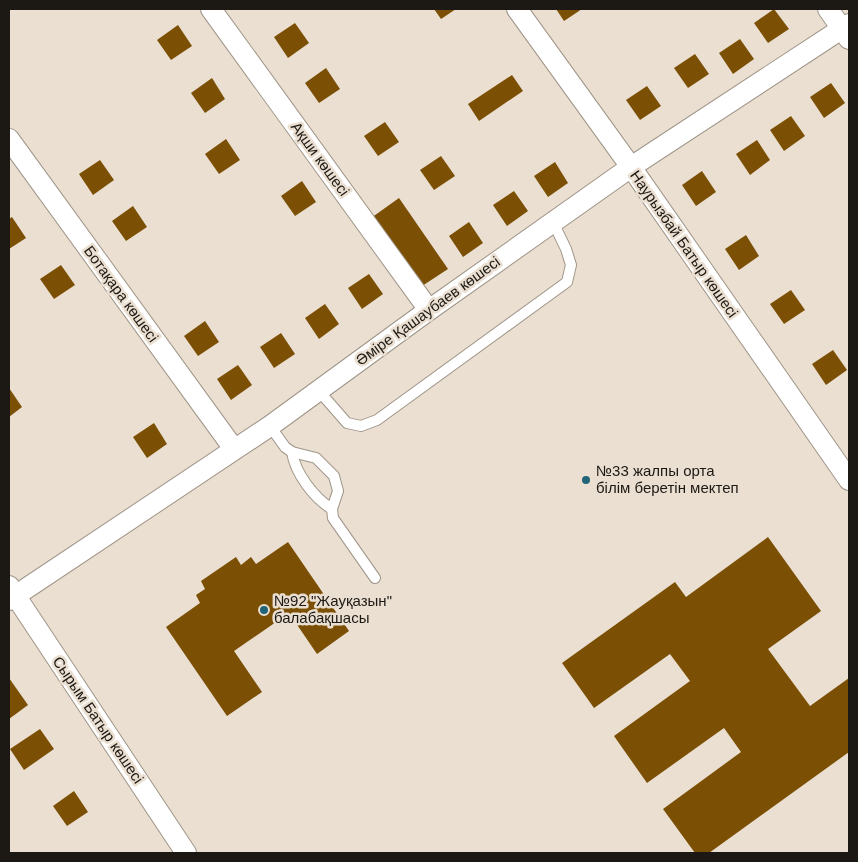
<svg xmlns="http://www.w3.org/2000/svg" width="858" height="862" font-family="Arial,sans-serif">
<rect width="100%" height="100%" fill="#eadfd1"/>
<g fill="#7b4f04">
<polygon points="434,9 456,9 441,19"/>
<polygon points="556,9 582,9 564,21"/>
<polygon points="774,9 789,29 768,43 754,23"/>
<polygon points="295,23 309,43 288,58 274,37"/>
<polygon points="178,25 192,46 171,60 157,40"/>
<polygon points="740,39 754,59 733,74 719,53"/>
<polygon points="695,54 709,74 688,88 674,68"/>
<polygon points="326,68 340,89 319,103 305,83"/>
<polygon points="512,75 523,91 479,121 468,104"/>
<polygon points="212,78 225,99 205,113 191,93"/>
<polygon points="831,83 845,103 824,118 810,97"/>
<polygon points="647,86 661,106 640,120 626,100"/>
<polygon points="791,116 805,136 784,151 770,130"/>
<polygon points="385,122 399,142 378,156 364,136"/>
<polygon points="226,139 240,160 219,174 205,154"/>
<polygon points="757,140 770,160 750,175 736,154"/>
<polygon points="441,156 455,176 434,190 420,170"/>
<polygon points="100,160 114,180 93,195 79,174"/>
<polygon points="555,162 568,183 548,197 534,176"/>
<polygon points="702,171 716,192 696,206 682,185"/>
<polygon points="302,181 316,202 295,216 281,196"/>
<polygon points="514,191 528,211 507,226 493,205"/>
<polygon points="399,198 448,269 419,288 371,218"/>
<polygon points="133,206 147,227 126,241 112,221"/>
<polygon points="12,217 26,238 9,249 9,219"/>
<polygon points="469,222 483,243 463,257 449,236"/>
<polygon points="746,235 759,256 739,270 725,249"/>
<polygon points="61,265 75,285 54,299 40,279"/>
<polygon points="369,274 383,294 362,309 348,288"/>
<polygon points="791,290 805,310 784,324 770,304"/>
<polygon points="325,304 339,324 319,339 305,318"/>
<polygon points="205,321 219,342 198,356 184,336"/>
<polygon points="281,333 295,354 274,368 260,347"/>
<polygon points="833,350 847,370 826,385 812,364"/>
<polygon points="238,365 252,385 231,400 217,379"/>
<polygon points="9,388 22,407 9,417"/>
<polygon points="154,423 167,444 147,458 133,437"/>
<polygon points="768,537 821,611 768,649 810,706 849,678 849,752 709,853 695,853 663,809 741,752 724,728 647,783 614,736 690,681 670,654 594,708 562,663 675,582 686,597"/>
<polygon points="288,542 349,631 317,654 289,613 234,651 262,692 227,716 166,627 200,603 196,595 205,589 201,581 236,557 241,565 251,557 256,564"/>
<polygon points="9,678 28,705 9,719"/>
<polygon points="40,729 54,749 24,770 10,749"/>
<polygon points="74,791 88,812 67,826 53,806"/>
</g>
<g fill="none" stroke-linecap="round" stroke-linejoin="round">
<g stroke="#9f9588" stroke-width="12">
<g id="service">
<polyline points="319,391 347,423 361,426 377,420 567,282 571,265 566,249 553,222"/>
<polyline points="270,426 285,447 292,452"/>
<path d="M332 509C314 498 295 473 292 452L316 458 334 476 338 491 332 509 333 518 375 578"/>
</g>
</g>
<g stroke="#9f9588" stroke-width="22">
<g id="minor">
<polyline points="211,9 429,310"/>
<polyline points="517,9 631,167 849,480"/>
<polyline points="828,9 849,39"/>
<polyline points="9,139 234,449"/>
<polyline points="9,586 186,853"/>
<polyline points="9,600 270,426 429,310 631,167 849,24"/>
</g>
</g>
<use href="#service" stroke="#fff" stroke-width="10"/>
<use href="#minor" stroke="#fff" stroke-width="20"/>
</g>
<g fill="#216377" stroke="#eadfd1" stroke-width="2">
<circle cx="586" cy="480" r="5"/>
<circle cx="264" cy="610" r="5"/>
</g>
<g text-anchor="middle" stroke-width="5" stroke-linejoin="round" paint-order="stroke">
<g font-size="15" fill="#1c1813" stroke="#eadfd1">
<text transform="translate(320 159) rotate(54)" y="5">Ақши көшесі</text>
<text transform="translate(684 244) rotate(55)" y="5">Наурызбай Батыр көшесі</text>
<text transform="translate(121 294) rotate(54)" y="5">Ботақара көшесі</text>
<text transform="translate(428 311) rotate(-36)" y="5">Әміре Қашаубаев көшесі</text>
<text transform="translate(98 720) rotate(56)" y="5">Сырым Батыр көшесі</text>
</g>
<g font-size="15" fill="#1c1813" stroke="#eadfd1" text-anchor="start">
<text x="596" y="476">№33 жалпы орта<tspan x="596" dy="17">білім беретін мектеп</tspan></text>
<text x="274" y="606">№92 "Жауқазын"<tspan x="274" dy="17">балабақшасы</tspan></text>
</g>
</g>
<rect width="858" height="862" fill="none" stroke="#1c1813" stroke-width="20"/>
</svg>
